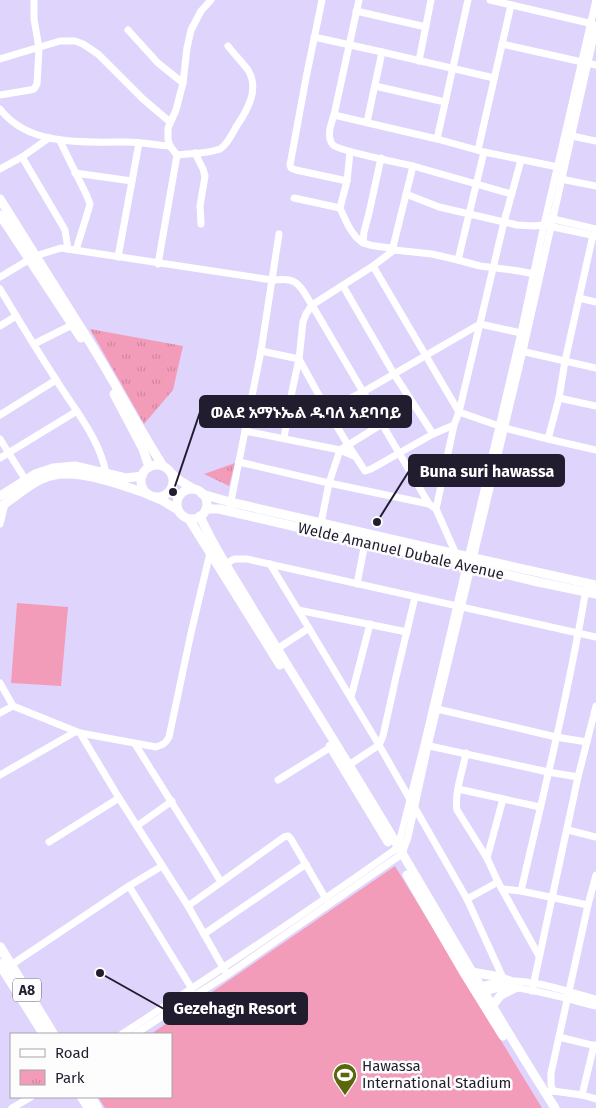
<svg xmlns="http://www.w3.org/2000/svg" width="596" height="1108" font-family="'Fira Sans','Noto Sans Ethiopic',sans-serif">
<defs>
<pattern id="park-tufts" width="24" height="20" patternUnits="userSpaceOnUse" patternTransform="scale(1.25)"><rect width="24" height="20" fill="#f39cba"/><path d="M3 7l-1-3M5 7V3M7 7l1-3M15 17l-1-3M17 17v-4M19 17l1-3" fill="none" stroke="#d086a0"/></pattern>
</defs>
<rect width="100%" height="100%" fill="#dfd5fc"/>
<g fill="url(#park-tufts)">
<polygon points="90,329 183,346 173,390 144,424"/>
<polygon points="235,463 229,486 204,474"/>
</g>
<g fill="#f39cba">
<polygon points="17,603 68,607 61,686 11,683"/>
<polygon points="395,866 542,1108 105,1108 98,1097 171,1097 171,1034 151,1034"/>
</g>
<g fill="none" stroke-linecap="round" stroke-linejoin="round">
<g stroke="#fff" stroke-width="7">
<polyline points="322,0 306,78 290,165 291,168 296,170 347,181 350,152"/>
<polyline points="359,0 334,115 437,139 484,152 558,167"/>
<polyline points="490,0 593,24"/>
<polyline points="356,11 426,27"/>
<polyline points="128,30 158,63 183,83"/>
<polyline points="314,37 382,52 494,78"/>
<polyline points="502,44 596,65"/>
<polyline points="0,59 60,41 75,41 83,44 98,54 143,99 170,122"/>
<polyline points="419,61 431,0"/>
<polyline points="375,86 445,102"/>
<polyline points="0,95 30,90 34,89 37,84 39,48 34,19 34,0"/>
<path d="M0 109C29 147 85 142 127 142 141 142 156 145 170 146"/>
<path d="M334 115C331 124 326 137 333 145 339 151 400 163 413 166L394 243 393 248 394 250"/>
<polyline points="367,122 382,52"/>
<polyline points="567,135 596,141"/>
<polyline points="437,139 468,0"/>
<polyline points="60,141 87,196 90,204 89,208 76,250"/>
<polyline points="478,150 511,5"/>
<polyline points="195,153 203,169 205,176 200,206 201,224"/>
<path d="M177 155C190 153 207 154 220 149 227 145 232 134 236 127 247 111 260 89 248 70 242 62 234 54 228 46"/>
<polyline points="22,157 61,223 65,230 68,249"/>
<polyline points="413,166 511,194"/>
<polyline points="0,169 22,157 49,138"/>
<polyline points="75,173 132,181"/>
<polyline points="561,179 596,186"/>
<path d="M347 181 340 208C345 219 351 235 362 242 370 247 384 247 393 248"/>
<polyline points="406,194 439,207 517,225 534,226 544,225 596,236"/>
<polyline points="294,198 340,208"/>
<polyline points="549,218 596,229"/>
<polyline points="363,243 364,232 369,213 381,158"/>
<polyline points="118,257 139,143"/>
<polyline points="458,260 484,152"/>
<polyline points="158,264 177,155 170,146 168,139 168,128 176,110 183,83 187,48 191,30 201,11 211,0"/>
<polyline points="373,266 459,412 505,428 548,439 596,450"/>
<path d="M0 277 35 256 61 248 272 280C278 280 284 279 289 280 301 282 306 297 312 305L429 504 436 509 456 554"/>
<polyline points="343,286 394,374 433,434"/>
<path d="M0 289C18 319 36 349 55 378 74 409 99 437 106 473"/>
<polyline points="579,298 596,302"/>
<polyline points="0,326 16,316"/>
<polyline points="34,344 72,325 77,325"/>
<polyline points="261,351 299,359 327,410 348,445 365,471 371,469 433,434 454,425"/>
<polyline points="521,351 596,368"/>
<polyline points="559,398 596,406"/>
<polyline points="290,401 327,410 363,392 480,324 521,333"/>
<polyline points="0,415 56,380"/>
<polyline points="245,431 340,450 354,456"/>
<polyline points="284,438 290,401 299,359 303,322 306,314 312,305 373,266 394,250 432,254 458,260 480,266 519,271 534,274"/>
<polyline points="0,439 25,479"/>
<polyline points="548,439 559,398 565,361 593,235"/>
<polyline points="0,458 77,411"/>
<polyline points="239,462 329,483 429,504"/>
<polyline points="436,509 454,425 459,412 504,222 521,160"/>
<polyline points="229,511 261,351 279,234"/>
<polyline points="0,524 5,504"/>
<polyline points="320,528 329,483 340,450 382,424"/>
<polyline points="226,564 234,559 247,559 596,637"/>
<polyline points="270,564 298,610 379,745 467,899 503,978"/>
<polyline points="357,584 365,543"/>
<polyline points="298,610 407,632"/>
<polyline points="277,649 309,628"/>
<polyline points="0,683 13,706 80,733 119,798 188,906 225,971"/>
<polyline points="351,697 370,624"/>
<polyline points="433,708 556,737 587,742"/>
<polyline points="0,713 13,706"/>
<path d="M80 733 156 747C163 745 166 743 169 737L191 633 210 553"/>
<polyline points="135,744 204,854 221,882"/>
<polyline points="425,745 548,772 578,777"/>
<path d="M466 753C463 770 454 794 457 810L487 858 498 882 539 956"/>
<polyline points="349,765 379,745 383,736 396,677 415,597"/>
<polyline points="0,775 75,732"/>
<polyline points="278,780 331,747"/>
<polyline points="458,789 540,807"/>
<polyline points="137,826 172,801"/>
<polyline points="568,830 596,837"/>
<polyline points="49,842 119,798"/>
<polyline points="487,858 503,799"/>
<polyline points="129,886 192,989"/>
<polyline points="502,889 521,891 588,905"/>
<path d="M521 891C544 791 569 691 586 589"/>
<polyline points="467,899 498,882"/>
<polyline points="188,906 284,837 288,836 291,839 326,899"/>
<polyline points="204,934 306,864"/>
<polyline points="8,967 129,886 162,866"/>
<path d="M480 986C490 984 500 981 511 981 539 981 568 992 596 999"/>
<polyline points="532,991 578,777 596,706"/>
<path d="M483 993C491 990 499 987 507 987 535 989 568 999 596 1006"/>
<path d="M122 1034C213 975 304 914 393 851L398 847 424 745 521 333 544 225 596 0"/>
<polyline points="135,1034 227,975 402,854 408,837 428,746 523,351 596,27"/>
<polyline points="559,1037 596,1046"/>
<polyline points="550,1091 553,1091 582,1095 596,1099"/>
<polyline points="553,1091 551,1085 551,1073 588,905 596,875"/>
<polyline points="582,1095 594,1045"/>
<polyline points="12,1108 31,1097"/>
</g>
<g stroke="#fff" stroke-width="9">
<path d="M0 199C26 241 53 283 79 325 109 371 134 420 163 466"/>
<polyline points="0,215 81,338"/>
<polyline points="114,394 143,449 149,467"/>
<circle cx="157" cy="481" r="16"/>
<polyline points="172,474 179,480 194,489"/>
<circle cx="192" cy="504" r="15"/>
<polyline points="202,494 230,502 456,554 596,585"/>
<polyline points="0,496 35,474 53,468 75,466 126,478 142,476"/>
<polyline points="154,497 163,501 178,510"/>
<path d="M0 507C14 498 27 486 42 479 49 476 57 474 65 474 89 473 125 486 148 494"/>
<polyline points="206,509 219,509 365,543 437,558 538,582 596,594"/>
<path d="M200 516C214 549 236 580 254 611 288 666 321 720 355 775 423 885 485 999 555 1108"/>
<polyline points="189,519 280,665"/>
<polyline points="330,746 388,842"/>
<polyline points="407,875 464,973 503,1036"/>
<polyline points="471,972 495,976 510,981"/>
<polyline points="492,1006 501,995 515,988"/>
</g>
<g stroke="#fff" stroke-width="10">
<polyline points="0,947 53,1034"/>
<polyline points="0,964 44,1034"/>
<polyline points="82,1097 89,1108"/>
<polyline points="91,1097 97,1108"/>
</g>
</g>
<defs>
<g id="stadium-pin" transform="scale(1.25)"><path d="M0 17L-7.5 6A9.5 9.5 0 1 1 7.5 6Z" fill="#5b670b" stroke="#fdfdfd"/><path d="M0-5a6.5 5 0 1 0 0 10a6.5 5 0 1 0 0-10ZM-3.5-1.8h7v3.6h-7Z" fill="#fff"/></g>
</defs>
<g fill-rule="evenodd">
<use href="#stadium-pin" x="345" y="1075"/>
</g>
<g text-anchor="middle" stroke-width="5" stroke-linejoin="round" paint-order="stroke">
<rect fill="#fdfdfd" stroke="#63606c" stroke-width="1" x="13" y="978.5" width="28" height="23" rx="4"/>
<g font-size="14" font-weight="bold" fill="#211c2e">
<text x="27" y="995">A8</text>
</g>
<g font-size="15" fill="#211c2e" stroke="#fdfdfd">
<text transform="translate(401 551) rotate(13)" y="5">Welde Amanuel Dubale Avenue</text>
</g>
<g font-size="15" fill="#211c2e" stroke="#fdfdfd" text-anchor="start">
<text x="362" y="1071">Hawassa<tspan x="362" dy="17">International Stadium</tspan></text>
</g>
</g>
<path fill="none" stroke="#211c2e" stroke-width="2" d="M173 492L200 412M377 522L409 471M100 973L164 1009"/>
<g fill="#211c2e" stroke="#fdfdfd" stroke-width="2">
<circle cx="173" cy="492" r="5"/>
<circle cx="377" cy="522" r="5"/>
<circle cx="100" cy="973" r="5"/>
</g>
<g fill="#211c2e" stroke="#211c2e" stroke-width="2">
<rect x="200" y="396" width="211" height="31" rx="5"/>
<rect x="409" y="455" width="155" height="31" rx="5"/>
<rect x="164" y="993" width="143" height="31" rx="5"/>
</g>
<g font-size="16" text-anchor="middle" font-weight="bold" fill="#fff">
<text x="306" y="418">ወልደ አማኑኤል ዱባለ አደባባይ</text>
<text x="487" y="477">Buna suri hawassa</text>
<text x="235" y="1014">Gezehagn Resort</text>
</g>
<rect x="10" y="1033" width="162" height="65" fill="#fdfdfd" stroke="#a5a3aa"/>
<rect x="20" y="1049" width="25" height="8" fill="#ffffff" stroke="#a5a3aa"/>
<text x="55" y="1058" font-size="15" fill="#211c2e">Road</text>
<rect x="20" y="1070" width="25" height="15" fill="url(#park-tufts)" stroke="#a5a3aa"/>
<text x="55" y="1083" font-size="15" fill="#211c2e">Park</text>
</svg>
